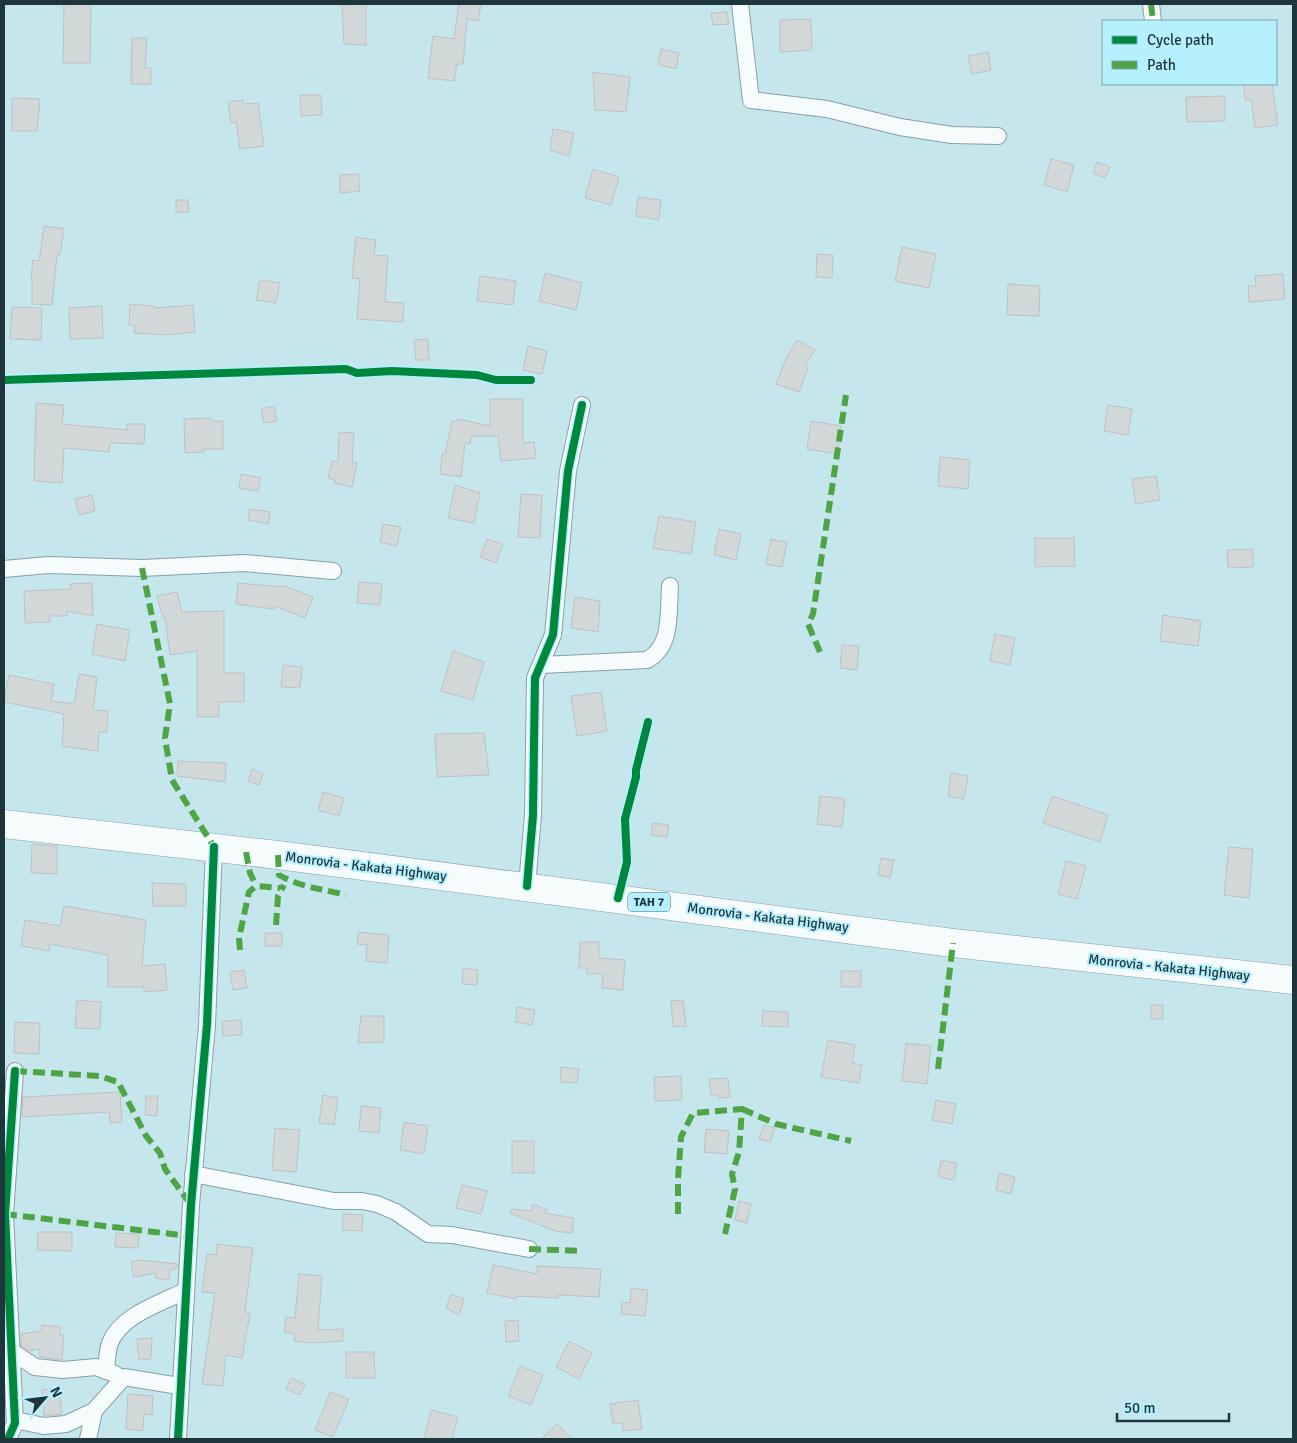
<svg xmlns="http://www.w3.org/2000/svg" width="1297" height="1443" font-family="Signika,sans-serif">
<rect width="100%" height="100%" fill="#c6e6ee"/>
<g fill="#d2d7d7" stroke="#bdc2c4">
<polygon points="64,4 91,4 90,63 63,63"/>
<polygon points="366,4 366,45 344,44 342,5"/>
<polygon points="459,4 481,4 478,21 467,19 463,64 457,64 454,81 428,78 433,36 454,39"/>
<polygon points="727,12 729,24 713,25 711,13"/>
<polygon points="811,19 812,50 780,52 780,20"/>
<polygon points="132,38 147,38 145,68 151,68 151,84 131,84"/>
<polygon points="661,49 679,53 676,69 658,65"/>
<polygon points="988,52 991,70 972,74 968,56"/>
<polygon points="593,72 630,77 626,112 595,110"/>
<polygon points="1244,84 1272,84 1278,125 1255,128 1251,99 1245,100"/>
<polygon points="300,95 321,95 322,115 301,116"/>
<polygon points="1225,96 1225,121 1187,122 1186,97"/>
<polygon points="12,98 40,99 37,131 12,131"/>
<polygon points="243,100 243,104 258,103 264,146 240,149 236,122 231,123 228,102"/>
<polygon points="553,129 574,133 569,156 550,150"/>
<polygon points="1051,159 1074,165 1067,192 1044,185"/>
<polygon points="1097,162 1110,167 1105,178 1093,173"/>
<polygon points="593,169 619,177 611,205 585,198"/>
<polygon points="358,174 360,191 340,193 340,175"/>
<polygon points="638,197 661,200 659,220 636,216"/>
<polygon points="176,200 188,200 189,212 176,212"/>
<polygon points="44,226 64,229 60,255 57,255 52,305 32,304 32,279 31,279 33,260 39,261"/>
<polygon points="356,237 376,240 374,255 388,256 385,302 404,303 403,322 357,319 360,279 352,278"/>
<polygon points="902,247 936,254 929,288 895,281"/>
<polygon points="817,254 833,255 832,278 816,277"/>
<polygon points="545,273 582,283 576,310 539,301"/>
<polygon points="1283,274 1285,299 1249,302 1248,286 1256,286 1255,276"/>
<polygon points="480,276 516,281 513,305 477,301"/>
<polygon points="260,280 280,283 276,303 256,300"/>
<polygon points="1008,284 1040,286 1039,316 1007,315"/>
<polygon points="130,304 154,306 154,308 193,305 195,332 168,335 134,333 135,325 129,325"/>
<polygon points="102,306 103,338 70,339 69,308"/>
<polygon points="12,307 42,308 41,340 10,339"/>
<polygon points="428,339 429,360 416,360 414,340"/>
<polygon points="797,340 815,350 805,366 808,368 799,392 776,384 785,361"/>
<polygon points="528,346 547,351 542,374 523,370"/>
<polygon points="490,399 523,399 523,443 534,442 536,458 501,461 498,436 472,436 470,444 465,443 461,477 440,474 442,454 445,454 452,421 457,422 458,419 490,426"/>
<polygon points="36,403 64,405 62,424 127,430 127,424 145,424 144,444 110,443 109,452 64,448 62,483 34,481"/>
<polygon points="1108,405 1132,409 1128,435 1104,431"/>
<polygon points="274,406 277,421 264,423 261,409"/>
<polygon points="211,418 211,421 223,421 223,449 203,449 204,452 185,453 184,419"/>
<polygon points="811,421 841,426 837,454 807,449"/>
<polygon points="339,432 354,433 352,462 357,463 352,487 334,483 335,480 328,478 332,461 338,462"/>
<polygon points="940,457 970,460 968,489 938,486"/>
<polygon points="241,474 261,478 258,491 239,488"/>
<polygon points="1156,476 1160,500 1136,504 1132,479"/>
<polygon points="455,485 480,493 474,523 448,518"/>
<polygon points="521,494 542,495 540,538 518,537"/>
<polygon points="92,495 95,511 79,515 75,499"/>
<polygon points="250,509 270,512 268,524 248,520"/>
<polygon points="659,516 696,522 691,554 653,548"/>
<polygon points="383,524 401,527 397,546 380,542"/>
<polygon points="719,529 741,534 736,560 714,555"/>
<polygon points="1035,538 1074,538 1075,566 1035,567"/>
<polygon points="487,539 503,544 496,563 480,557"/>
<polygon points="771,539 787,542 782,567 766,564"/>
<polygon points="1253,549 1253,567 1228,568 1227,550"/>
<polygon points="359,582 382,584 380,605 357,603"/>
<polygon points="92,583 93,616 67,611 67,616 50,616 50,622 25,623 24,591 71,589 70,584"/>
<polygon points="238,583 282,587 282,585 313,597 305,618 275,606 274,609 236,604"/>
<polygon points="177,592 182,612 224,611 224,673 244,673 244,702 219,702 219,717 197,717 197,651 170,655 165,617 163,618 157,596"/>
<polygon points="575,597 600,601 598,632 571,628"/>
<polygon points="1163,615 1201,621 1198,646 1160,641"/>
<polygon points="97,624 130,630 125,661 92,654"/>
<polygon points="995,634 1015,638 1010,665 990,661"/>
<polygon points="842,645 859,646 857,670 840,668"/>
<polygon points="453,651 484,662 473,700 441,691"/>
<polygon points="283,665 302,667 300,688 281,687"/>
<polygon points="79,674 97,677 93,710 108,711 107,732 99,732 98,751 62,746 64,714 4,702 9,675 54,684 51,701 74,704"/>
<polygon points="601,692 607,731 577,736 571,696"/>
<polygon points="484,733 489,775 437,777 435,734"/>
<polygon points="178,761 226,763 225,782 177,776"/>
<polygon points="252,769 263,774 259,785 248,781"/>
<polygon points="951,773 968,776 964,799 948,796"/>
<polygon points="323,792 344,798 339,816 318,810"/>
<polygon points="820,796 845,799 842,827 817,824"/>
<polygon points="1052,796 1108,815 1100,842 1043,823"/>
<polygon points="653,823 669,825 667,837 651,835"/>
<polygon points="32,844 57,846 57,874 31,873"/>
<polygon points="1229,847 1253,849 1249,898 1224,895"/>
<polygon points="881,858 894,860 890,878 878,875"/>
<polygon points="1066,861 1086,866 1077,899 1058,894"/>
<polygon points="152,883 186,884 186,906 153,906"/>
<polygon points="64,906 146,920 142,966 165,964 167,990 144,992 144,987 108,987 108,955 50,944 49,951 21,946 25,920 60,926"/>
<polygon points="358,932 389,935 387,963 366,961 367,945 357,944"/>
<rect x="265" y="933" width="17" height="13"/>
<polygon points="580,942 599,942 599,958 625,960 623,990 602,988 603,974 587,974 587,968 579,968"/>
<polygon points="463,968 478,970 477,985 462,984"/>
<polygon points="244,970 247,988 233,990 230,972"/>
<rect x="841" y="971" width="20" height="16"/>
<polygon points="77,1000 101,1002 100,1029 75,1028"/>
<polygon points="683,1000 686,1026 673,1027 671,1001"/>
<rect x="1151" y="1005" width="12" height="14"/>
<polygon points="517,1007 535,1010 532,1025 515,1022"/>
<polygon points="763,1011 788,1012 788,1027 762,1026"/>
<polygon points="361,1016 384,1016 384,1042 358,1043"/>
<polygon points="241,1020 242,1035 223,1036 222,1021"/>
<polygon points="15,1022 40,1023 39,1054 14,1053"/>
<polygon points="828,1040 855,1045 852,1063 862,1065 859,1083 821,1077"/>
<polygon points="906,1043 931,1046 927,1084 902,1081"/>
<polygon points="561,1067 579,1069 577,1083 560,1082"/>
<polygon points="681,1076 682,1100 655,1101 654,1077"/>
<polygon points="728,1078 730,1097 718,1098 718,1095 711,1095 709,1079"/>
<polygon points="120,1092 122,1122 110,1123 109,1112 22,1117 23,1097"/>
<polygon points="323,1095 338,1098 334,1125 319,1123"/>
<polygon points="146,1096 158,1096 157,1116 145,1115"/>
<polygon points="936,1100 956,1104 952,1124 932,1120"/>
<polygon points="361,1106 381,1108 379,1133 359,1131"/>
<polygon points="404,1122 428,1126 424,1154 400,1150"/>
<polygon points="764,1125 775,1128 770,1142 759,1139"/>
<polygon points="275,1128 300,1130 296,1172 272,1170"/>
<polygon points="706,1129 729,1131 727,1154 704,1152"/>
<rect x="512" y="1141" width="22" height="32"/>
<polygon points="941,1160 957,1163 954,1180 938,1177"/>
<polygon points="999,1173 1015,1177 1011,1194 996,1190"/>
<polygon points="462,1185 487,1191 481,1214 456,1208"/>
<polygon points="739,1201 751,1204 747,1223 735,1220"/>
<polygon points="533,1204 547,1210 545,1213 574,1218 572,1233 555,1231 510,1213 512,1209 531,1211"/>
<polygon points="343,1214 363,1215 362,1231 342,1230"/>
<polygon points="38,1232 72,1232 72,1251 37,1250"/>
<polygon points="116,1233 139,1234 138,1248 115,1247"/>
<polygon points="217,1244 253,1248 245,1312 250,1313 242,1358 226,1355 223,1386 202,1384 215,1293 202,1292 207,1254 216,1255"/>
<polygon points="139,1260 178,1264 177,1268 170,1270 169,1280 155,1278 156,1273 134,1277 131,1262"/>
<polygon points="493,1265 537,1274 537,1266 601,1269 599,1297 558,1295 558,1298 516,1296 516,1299 487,1293"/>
<polygon points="299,1274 322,1276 318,1330 343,1329 343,1341 310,1343 294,1341 295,1334 284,1332 286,1317 295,1318"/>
<polygon points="631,1288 648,1290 645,1316 621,1314 622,1302 630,1303"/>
<polygon points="451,1294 464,1299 459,1315 446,1308"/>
<polygon points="518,1320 519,1341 506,1342 505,1321"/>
<polygon points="42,1325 61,1327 60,1335 64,1335 62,1360 40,1357 39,1349 29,1351 21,1346 21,1334 41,1331"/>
<polygon points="152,1338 151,1359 139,1360 137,1339"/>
<polygon points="569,1341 592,1353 579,1379 556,1367"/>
<polygon points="346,1352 374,1352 375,1378 346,1378"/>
<polygon points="520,1366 543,1375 531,1405 508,1396"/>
<polygon points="291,1378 305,1384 300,1395 286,1389"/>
<polygon points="59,1388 62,1414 44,1416 42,1390"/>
<polygon points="330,1392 349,1399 333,1437 315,1430"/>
<polygon points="128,1394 153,1396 152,1415 144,1414 143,1431 126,1429"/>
<polygon points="638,1400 642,1429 623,1431 622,1423 613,1424 610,1404"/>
<polygon points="431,1410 458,1417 452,1439 424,1439"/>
<polygon points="557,1424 572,1439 541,1439"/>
</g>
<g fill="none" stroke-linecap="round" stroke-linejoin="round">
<g stroke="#87a0a6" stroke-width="18">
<g id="street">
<polyline points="740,4 751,100 827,109 900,127 952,135 998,136"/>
<polyline points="1151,4 1153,21"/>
<polyline points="4,569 48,565 142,568 244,563 333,571"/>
<path d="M541 665 647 660C673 646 668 612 670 586"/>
<polyline points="527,886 533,815 535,678 553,635 568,471 582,405"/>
<polyline points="193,1174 334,1201 362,1201 377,1204 396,1212 428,1234 452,1235 529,1249"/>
<polyline points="11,1351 35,1367 63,1370 96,1367 115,1374"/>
<path d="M106 1371C107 1362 107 1351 110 1343 121 1315 159 1304 185 1291"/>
<polyline points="15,1420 44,1426 66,1424 94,1411 124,1377 179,1386"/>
<polyline points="8,1439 15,1423 5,1214 15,1071"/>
<polyline points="88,1439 94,1411"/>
<polyline points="178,1439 191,1205 207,1025 214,847"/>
</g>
</g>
<g stroke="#87a0a6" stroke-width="29">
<polyline id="highway" points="4,824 278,855 953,943 1293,980"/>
</g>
<use href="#street" stroke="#f6fbfc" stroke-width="16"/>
<use href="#highway" stroke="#f6fbfc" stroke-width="28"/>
<g stroke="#4fa545" stroke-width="6" stroke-dasharray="12 6" stroke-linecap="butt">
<polyline points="1151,4 1153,21"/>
<polyline points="142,568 170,704 165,738 172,780 214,847"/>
<polyline points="820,652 808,624 813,614 846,395"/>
<polyline points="246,852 250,873 256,886"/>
<path d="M278 855 279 875C300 887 322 889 346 895"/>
<polyline points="276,925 278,896 284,885"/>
<polyline points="240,950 239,938 249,892 256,886 280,888"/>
<polyline points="938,1069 953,943"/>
<polyline points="15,1071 100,1076 118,1082 146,1136 160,1153 165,1169 191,1205"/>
<polyline points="742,1109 776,1124 851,1141"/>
<polyline points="5,1214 188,1236"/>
<polyline points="678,1214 678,1179 681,1137 693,1113 742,1109 739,1152 732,1174 735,1189 725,1234"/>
<polyline points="529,1249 583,1251"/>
</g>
<g stroke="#b6f0fe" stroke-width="11">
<g id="cycleway">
<polyline points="4,380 346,369 357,373 392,371 477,375 496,380 531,380"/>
<polyline points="527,886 533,815 535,678 553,635 568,471 582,405"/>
<polyline points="618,898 627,862 625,819 636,777 636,770 648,722"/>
<polyline points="8,1439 15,1423 5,1214 15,1071"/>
<polyline points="178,1439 191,1205 207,1025 214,847"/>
</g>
</g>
<use href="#cycleway" stroke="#00873e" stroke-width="8"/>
</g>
<g text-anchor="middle" stroke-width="4" stroke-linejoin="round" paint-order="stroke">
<rect fill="#b6f0fe" stroke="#4c6d76" stroke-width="1" x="628" y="892.5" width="42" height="19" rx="4"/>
<g font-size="12" font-weight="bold" fill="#1e353b">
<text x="649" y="906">TAH 7</text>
</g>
<g font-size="14" fill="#1e353b" stroke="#b6f0fe">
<text transform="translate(366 866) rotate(7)" y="5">Monrovia - Kakata Highway</text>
<text transform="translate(768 917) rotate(7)" y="5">Monrovia - Kakata Highway</text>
<text transform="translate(1169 967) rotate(6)" y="5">Monrovia - Kakata Highway</text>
</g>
</g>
<rect width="1297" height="1443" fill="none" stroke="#1e353b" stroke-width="10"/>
<rect x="1102" y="20" width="175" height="65" fill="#b6f0fe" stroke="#79a5b0"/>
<rect x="1112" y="36" width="25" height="8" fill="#00873e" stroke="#79a5b0"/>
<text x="1147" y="45" font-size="15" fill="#1e353b">Cycle path</text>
<rect x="1112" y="61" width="25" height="8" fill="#4fa545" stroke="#79a5b0"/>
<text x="1147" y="70" font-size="15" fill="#1e353b">Path</text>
<g transform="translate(45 1398) rotate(62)" stroke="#b6f0fe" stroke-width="4" paint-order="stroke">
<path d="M0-4L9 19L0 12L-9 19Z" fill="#1e353b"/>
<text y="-8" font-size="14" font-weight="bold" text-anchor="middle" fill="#1e353b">N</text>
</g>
<path d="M1117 1413v8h112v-8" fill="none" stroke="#1e353b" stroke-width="2.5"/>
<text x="1124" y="1413" font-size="15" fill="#1e353b" stroke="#b6f0fe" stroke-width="4" paint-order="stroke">50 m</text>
</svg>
